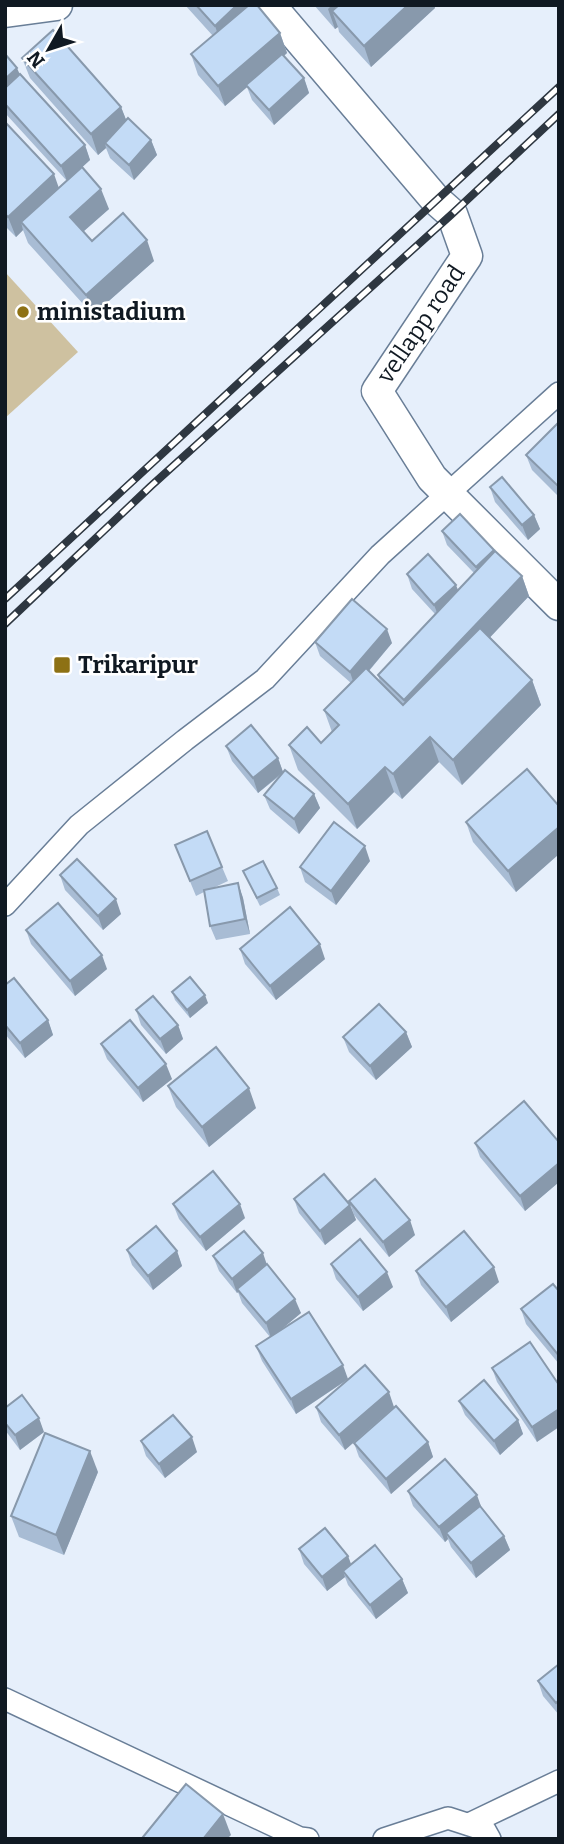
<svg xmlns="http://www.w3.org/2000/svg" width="564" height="1844" font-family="Bitter,serif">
<rect width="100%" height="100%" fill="#e6effb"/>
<polygon fill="#cec1a0" points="5,272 78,352 5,418"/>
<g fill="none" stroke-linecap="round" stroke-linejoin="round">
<g stroke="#697e97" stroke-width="24">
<g id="street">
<polyline points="5,905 79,825 185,740 265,679 380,555 559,393"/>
<polyline points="5,1699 300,1838 308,1839"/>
<polyline points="469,1824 559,1781"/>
<polyline points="384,1839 448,1818 485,1830 490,1839"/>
</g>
</g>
<g stroke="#697e97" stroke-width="33">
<g id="secondary">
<polyline points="270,5 435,199 452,214 467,256 377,391 432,478 559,605"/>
<polyline points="5,12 57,5"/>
</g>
</g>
<use href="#street" stroke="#fff" stroke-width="21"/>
<use href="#secondary" stroke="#fff" stroke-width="30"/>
<g stroke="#2e3741" stroke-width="8">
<g id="rail">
<polyline points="5,599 559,87"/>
<polyline points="5,624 151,486 452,214 559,114"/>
</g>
</g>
<use href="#rail" stroke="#fff" stroke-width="5" stroke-dasharray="16" stroke-linecap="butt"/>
</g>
<g fill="#a8bcd4">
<polygon points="185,5 257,5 280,33 287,53 284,56 304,78 309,93 274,125 252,100 247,87 225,106 198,75 191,54 213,36"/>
<polygon points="314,5 434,5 435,8 371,67 339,32 338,27 335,29"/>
<polygon points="5,54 20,74 85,145 90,160 67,181 5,113"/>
<polygon points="22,58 121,107 126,120 151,140 157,155 134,180 110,158 106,148 98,155 30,78"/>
<polygon points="5,122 59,188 109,209 83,232 92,241 154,261 93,315 28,243 23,230 16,237 5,226"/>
<polygon points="559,422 559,497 532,470 526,455"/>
<polygon points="490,487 534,515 540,529 528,540 495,502"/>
<polygon points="442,531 494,550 522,576 529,596 490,637 532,680 541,705 462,785 439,762 402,799 394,792 357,829 298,770 289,745 321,743 332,732 324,710 351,683 320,656 315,642 392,643 369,671 380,682 378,675 435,614 412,589 407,574 458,590 474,573 447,545"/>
<polygon points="226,746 278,758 283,772 314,794 320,808 299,834 270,809 264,795 282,774 258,793 232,761"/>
<polygon points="559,806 559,854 516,892 473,842 466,822"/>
<polygon points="175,845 222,867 228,881 213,888 238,883 243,898 250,934 216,940 210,926 204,892 196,896"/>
<polygon points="370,861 336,905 305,882 300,867"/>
<polygon points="243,871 277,888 280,895 260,906"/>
<polygon points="60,875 121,914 103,930 65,890"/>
<polygon points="26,930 107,969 75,996 31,944"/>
<polygon points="240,949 325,959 276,1000 245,964"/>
<polygon points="5,985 48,1020 53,1035 25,1058 5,1034"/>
<polygon points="172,992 208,1003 190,1018 175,1000"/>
<polygon points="136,1010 178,1025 183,1039 166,1054 141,1025"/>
<polygon points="406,1032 412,1047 376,1080 349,1052 343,1037"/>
<polygon points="101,1044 172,1079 143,1102 107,1059"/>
<polygon points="168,1086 256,1108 209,1147 176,1107"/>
<polygon points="559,1142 559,1182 525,1211 480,1157 475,1143"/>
<polygon points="294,1199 350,1205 356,1220 325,1245 299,1213"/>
<polygon points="349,1201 415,1235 389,1257 354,1215"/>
<polygon points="173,1204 245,1218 206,1251 179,1219"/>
<polygon points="127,1250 177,1251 182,1266 153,1290 132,1265"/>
<polygon points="213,1256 267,1264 301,1313 278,1332 348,1379 394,1407 345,1450 321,1422 316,1407 347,1380 296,1414 262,1361 256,1346 270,1337 242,1303 238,1292 237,1293 219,1271"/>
<polygon points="331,1264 393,1287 363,1311 336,1279"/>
<polygon points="416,1271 499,1282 451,1322 421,1285"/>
<polygon points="559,1291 559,1364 526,1324 521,1309"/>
<polygon points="492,1368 559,1385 537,1442 497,1382"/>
<polygon points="459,1401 518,1420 523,1434 500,1455 465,1415"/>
<polygon points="5,1408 44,1432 20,1450 5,1430"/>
<polygon points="141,1441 197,1452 165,1478 146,1456"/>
<polygon points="428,1442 433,1457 391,1494 359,1457 354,1443"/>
<polygon points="98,1472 64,1555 19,1537 11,1516"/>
<polygon points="408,1491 482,1508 504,1536 510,1550 476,1578 451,1547 448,1539 445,1542 413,1506"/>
<polygon points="299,1549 348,1556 351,1564 402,1579 408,1593 376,1619 348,1585 345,1577 327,1591 304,1564"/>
<polygon points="559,1664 559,1715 543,1696 538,1681"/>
</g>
<g fill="#8899ac">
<polygon points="237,5 254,5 222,46 215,26"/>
<polygon points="332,5 362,5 332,11 338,27 335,29 328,9"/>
<polygon points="408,5 434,5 435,8 371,67 364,46"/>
<polygon points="280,33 287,53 225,106 218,86"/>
<polygon points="17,68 23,82 5,98 5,79"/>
<polygon points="304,78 309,93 274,125 269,110"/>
<polygon points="121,107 129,127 105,143 106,148 98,155 91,134"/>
<polygon points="151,140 157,155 134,180 129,165"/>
<polygon points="85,145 90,160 67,181 61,166"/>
<polygon points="54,174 61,194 21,222 23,230 16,237 8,217"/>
<polygon points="101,189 109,209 77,237 70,217"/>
<polygon points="147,240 154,261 93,315 86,295"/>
<polygon points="534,515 540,529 528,540 522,525"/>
<polygon points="494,550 499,565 482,582 476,567"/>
<polygon points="522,576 529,596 411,721 404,700"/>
<polygon points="456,585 462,600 440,620 434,605"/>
<polygon points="387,629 392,643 355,687 350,672"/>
<polygon points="532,680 541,705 462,785 453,760"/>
<polygon points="430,737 439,762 402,799 393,774"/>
<polygon points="278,758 283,772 258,793 253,778"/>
<polygon points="385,767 394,792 357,829 348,804"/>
<polygon points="314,794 320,808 299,834 294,819"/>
<polygon points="559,827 559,854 516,892 508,871"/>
<polygon points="365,846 370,861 336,905 331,891"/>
<polygon points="238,883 243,898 250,934 245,919"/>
<polygon points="116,899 121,914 103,930 98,916"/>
<polygon points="320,944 325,959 276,1000 270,986"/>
<polygon points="102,955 107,969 75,996 70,981"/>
<polygon points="205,995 208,1003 190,1018 187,1010"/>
<polygon points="48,1020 53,1035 25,1058 20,1043"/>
<polygon points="178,1025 183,1039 166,1054 160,1039"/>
<polygon points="406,1032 412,1047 376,1080 370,1066"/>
<polygon points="166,1064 172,1079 143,1102 138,1088"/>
<polygon points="249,1088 256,1108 209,1147 202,1127"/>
<polygon points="559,1163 559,1182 525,1211 520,1196"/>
<polygon points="240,1204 245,1218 206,1251 200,1237"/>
<polygon points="350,1205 356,1220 325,1245 320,1231"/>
<polygon points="410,1220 415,1235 389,1257 383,1242"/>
<polygon points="177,1251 182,1266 153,1290 148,1276"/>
<polygon points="263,1253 268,1268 237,1289 238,1292 237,1293 232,1279"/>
<polygon points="494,1267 499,1282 451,1322 446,1307"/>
<polygon points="387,1272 393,1287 363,1311 358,1297"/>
<polygon points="295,1299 301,1313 271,1338 266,1323"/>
<polygon points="343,1365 348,1379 296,1414 291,1399"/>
<polygon points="389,1392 394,1407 345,1450 339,1435"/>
<polygon points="559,1409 559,1427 537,1442 532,1427"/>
<polygon points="39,1418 44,1432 20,1450 15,1435"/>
<polygon points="518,1420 523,1434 500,1455 494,1441"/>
<polygon points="192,1437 197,1452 165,1478 159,1464"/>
<polygon points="428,1442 433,1457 391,1494 386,1479"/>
<polygon points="90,1451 98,1472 64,1555 56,1535"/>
<polygon points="477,1495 482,1509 446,1533 448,1539 445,1542 439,1527"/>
<polygon points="504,1536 510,1550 476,1578 471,1563"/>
<polygon points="348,1556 353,1570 343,1571 345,1577 327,1591 322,1577"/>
<polygon points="402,1579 408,1593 376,1619 370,1605"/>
<polygon points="223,1814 231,1835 227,1839 203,1839"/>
</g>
<g fill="#c3dbf6" stroke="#8899ac" stroke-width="2">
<polygon points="196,5 237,5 215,26"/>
<polygon points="249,5 257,5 280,33 218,86 191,54"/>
<polygon points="339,5 408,5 364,46 332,11"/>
<polygon points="53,30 121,107 91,134 22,58"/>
<polygon points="5,54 17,68 5,79"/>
<polygon points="282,54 304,78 269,110 246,85"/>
<polygon points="20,74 85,145 61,166 5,104 5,88"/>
<polygon points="128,118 151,140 129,165 105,143"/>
<polygon points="5,122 54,174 8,217 5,214"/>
<polygon points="82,167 101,189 70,217 92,241 123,213 147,240 86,295 21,222"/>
<polygon points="559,422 559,487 526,455"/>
<polygon points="502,477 534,515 522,525 490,487"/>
<polygon points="460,514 494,550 476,567 442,531"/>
<polygon points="495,551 522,576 404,700 378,675"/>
<polygon points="428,554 456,585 434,605 407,574"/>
<polygon points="352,599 387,629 350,672 315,642"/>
<polygon points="480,628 532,680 453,760 430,737 393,774 385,767 348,804 289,745 307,727 321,743 339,725 324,710 366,668 403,705"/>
<polygon points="251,725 278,758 253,778 226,746"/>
<polygon points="527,769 559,806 559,827 508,871 466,822"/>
<polygon points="285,770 314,794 294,819 264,795"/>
<polygon points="334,822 365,846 331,891 300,867"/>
<polygon points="207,831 222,867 190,881 175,845"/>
<polygon points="77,859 116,899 98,916 60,875"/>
<polygon points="263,861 277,888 257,898 243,871"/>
<polygon points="238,883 245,919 210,926 204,890"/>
<polygon points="58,903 102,955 70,981 26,930"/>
<polygon points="290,907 320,944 270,986 240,949"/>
<polygon points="190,977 205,995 187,1010 172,992"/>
<polygon points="14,978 48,1020 20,1043 5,1025 5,985"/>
<polygon points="153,996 178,1025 160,1039 136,1010"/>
<polygon points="379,1004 406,1032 370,1066 343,1037"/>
<polygon points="130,1020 166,1064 138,1088 101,1044"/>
<polygon points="216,1047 249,1088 202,1127 168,1086"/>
<polygon points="524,1101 559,1142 559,1163 520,1196 475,1143"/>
<polygon points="213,1171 240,1204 200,1237 173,1204"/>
<polygon points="324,1174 350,1205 320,1231 294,1199"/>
<polygon points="375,1179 410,1220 383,1242 349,1201"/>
<polygon points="156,1226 177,1251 148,1276 127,1250"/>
<polygon points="244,1231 263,1253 232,1279 213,1256"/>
<polygon points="464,1231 494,1267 446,1307 416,1271"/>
<polygon points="360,1239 387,1272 358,1297 331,1264"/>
<polygon points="267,1264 295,1299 266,1323 237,1289"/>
<polygon points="553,1284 559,1291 559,1356 521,1309"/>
<polygon points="309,1312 343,1365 291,1399 256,1346"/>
<polygon points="530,1342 559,1385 559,1409 532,1427 492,1368"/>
<polygon points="365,1365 389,1392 339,1435 316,1407"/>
<polygon points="484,1380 518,1420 494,1441 459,1401"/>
<polygon points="22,1395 39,1418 15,1435 5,1423 5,1408"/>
<polygon points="396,1406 428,1442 386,1479 354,1443"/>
<polygon points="173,1415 192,1437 159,1464 141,1441"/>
<polygon points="45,1433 90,1451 56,1535 11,1516"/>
<polygon points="445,1459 477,1495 439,1527 408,1491"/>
<polygon points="480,1506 504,1536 471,1563 446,1533"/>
<polygon points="325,1528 348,1556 322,1577 299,1549"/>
<polygon points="375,1545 402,1579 370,1605 343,1571"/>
<polygon points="559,1664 559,1700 556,1703 538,1681"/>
<polygon points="186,1784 223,1814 203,1839 145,1839 143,1837"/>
</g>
<g fill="#8d7114" stroke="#fff" stroke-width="2.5">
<circle cx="23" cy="312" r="7"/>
<rect x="53" y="656" width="18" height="18" rx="3.5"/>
</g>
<g text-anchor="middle" stroke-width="5" stroke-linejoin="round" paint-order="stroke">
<g font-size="24" font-weight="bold" fill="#101922" stroke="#fff" text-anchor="start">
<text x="37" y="320">ministadium</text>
<text x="78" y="673">Trikaripur</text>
</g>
<g font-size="24" fill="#101922" stroke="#fff">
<text transform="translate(421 324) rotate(-56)" y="8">vellapp road</text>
</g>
</g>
<rect width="564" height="1844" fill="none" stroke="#101922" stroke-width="14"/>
<g transform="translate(49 49) rotate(231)" stroke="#ffffff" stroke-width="5" paint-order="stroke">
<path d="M0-5L12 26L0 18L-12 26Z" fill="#101922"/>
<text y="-10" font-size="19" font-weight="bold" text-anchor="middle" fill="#101922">N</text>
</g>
</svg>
